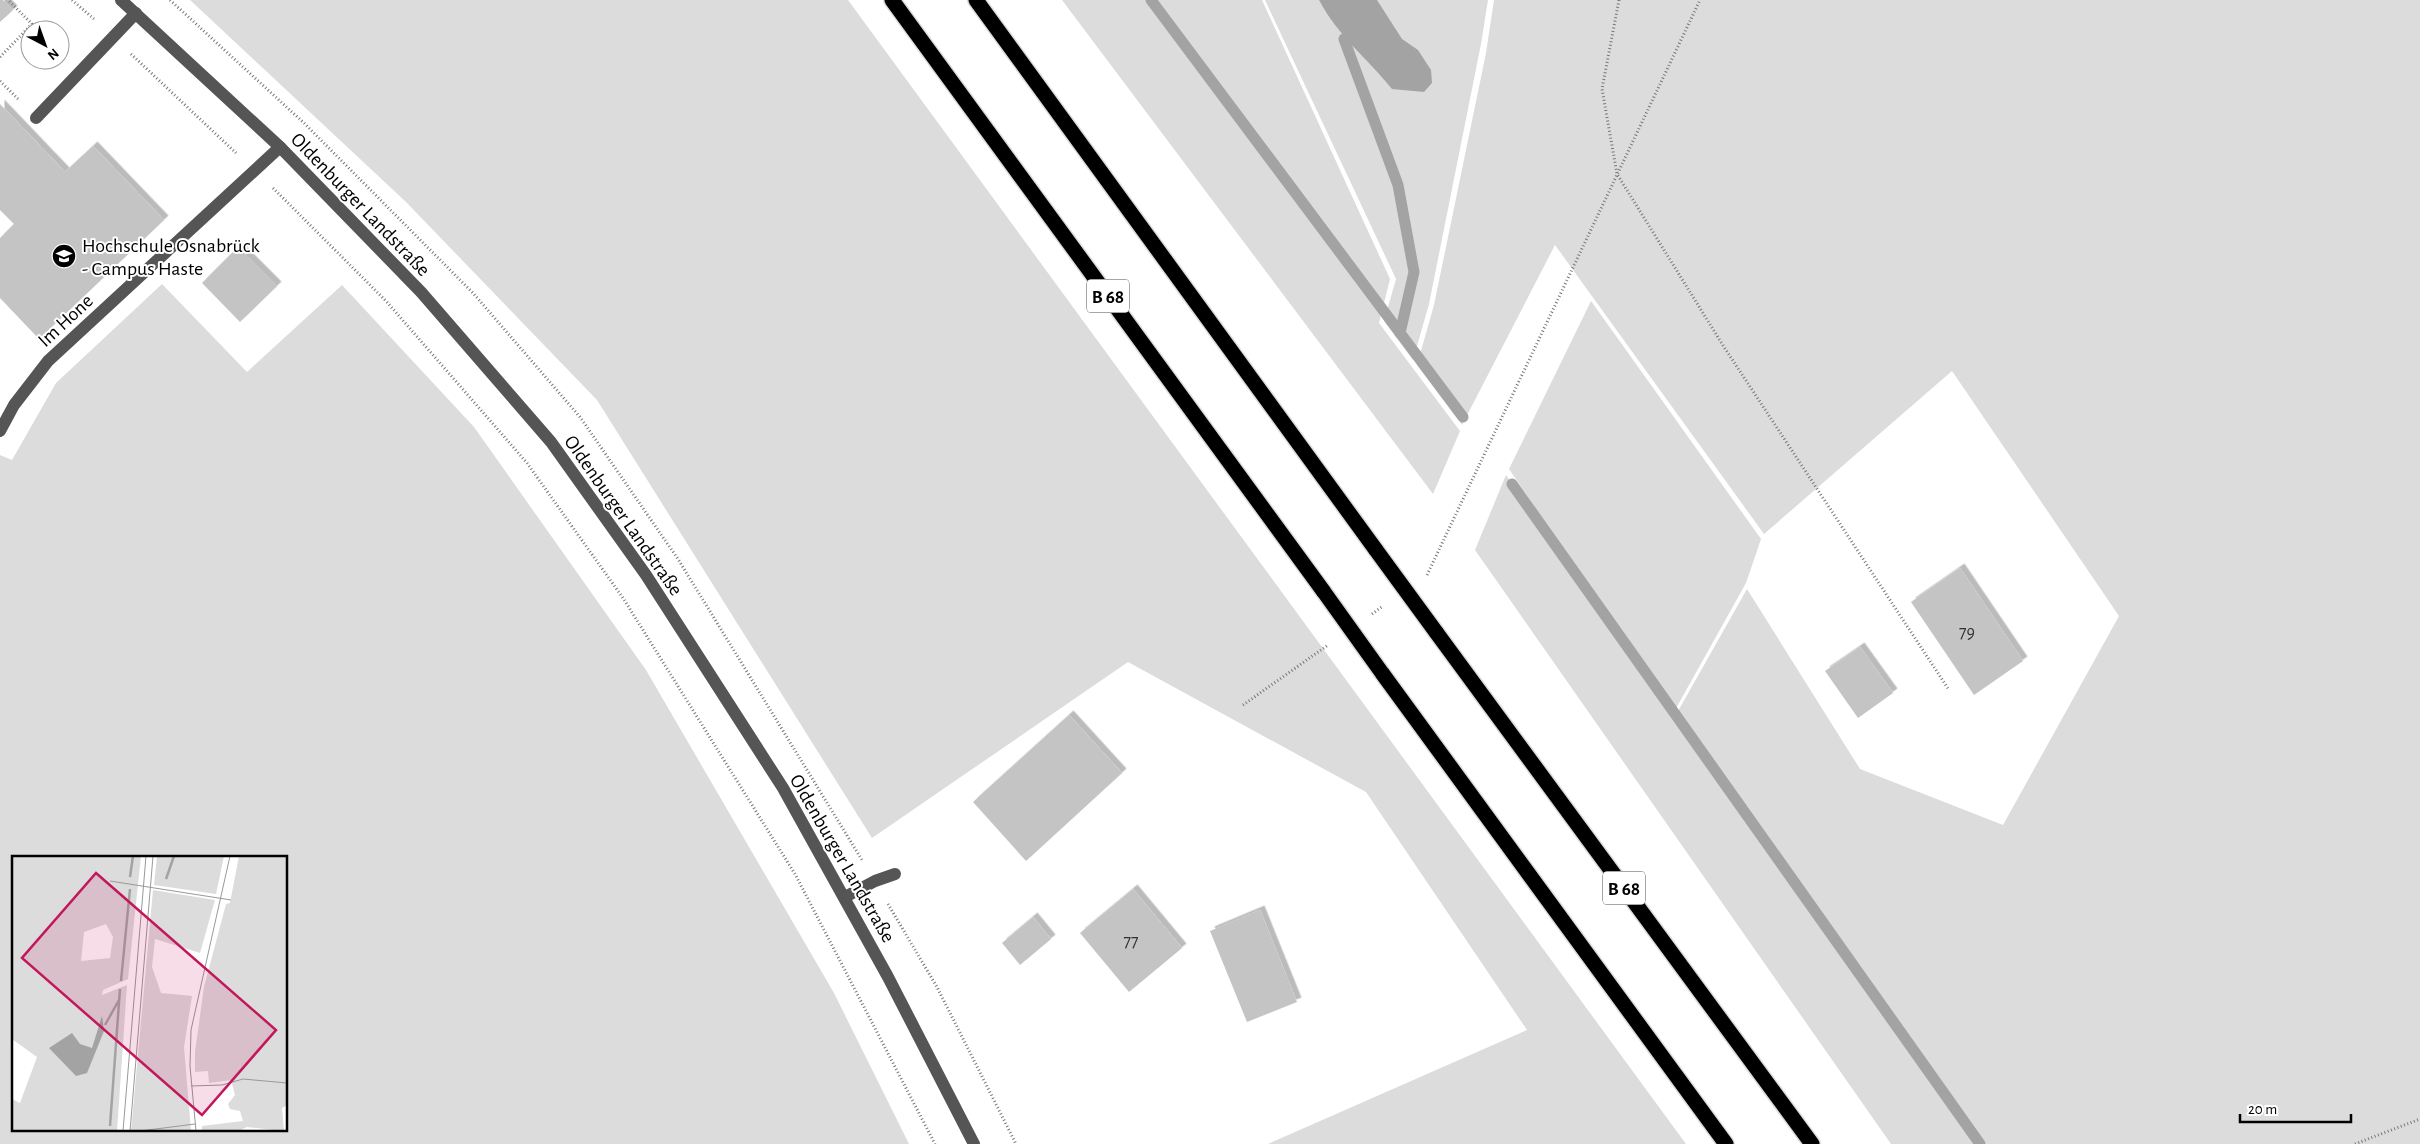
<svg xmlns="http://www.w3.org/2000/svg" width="2420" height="1144" font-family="'Alegreya Sans',sans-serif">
<defs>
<filter id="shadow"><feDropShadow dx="4.5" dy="-4.5" stdDeviation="0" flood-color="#0004"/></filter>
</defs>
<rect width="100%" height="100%" fill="#fff"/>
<g fill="#dcdcdc" fill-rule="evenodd">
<polygon points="190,0 848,0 1686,1144 1268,1144 1527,1030 1366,792 1128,662 872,838 597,400 406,202"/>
<polygon points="1062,0 1262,0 1390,279 1379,323 1460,431 1433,494"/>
<polygon points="1265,0 1488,0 1481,44 1429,304 1413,360 1384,321 1396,279"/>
<polygon points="1494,0 2420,0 2420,1144 1891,1144 1475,550 1506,475 1673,720 1747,589 1860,769 2003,825 2119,616 1952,371 1764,534 1555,245 1462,425 1417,365 1434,305 1486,53"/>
<path d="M162 284 247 372 342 285 474 427 646 670 834 993 909 1144H0V455L12 460 56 383ZM14 858H286V1130H14Z"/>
<polygon points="1591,301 1761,539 1746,583 1674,712 1509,469"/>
</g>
<path fill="#a3a3a3" d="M1319 0H1377L1402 39 1418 50 1431 70 1432 83 1424 92 1392 89C1367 58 1338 36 1319 0Z"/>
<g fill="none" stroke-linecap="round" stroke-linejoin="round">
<g stroke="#a3a3a3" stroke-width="11">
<polyline points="1151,0 1463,417"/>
<polyline points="1344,39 1398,185 1414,272 1400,333"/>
<polyline points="1512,484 1980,1144"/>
</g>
</g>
<g fill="#c4c4c4" filter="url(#shadow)">
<polygon points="0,0 3,0 13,10 0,22"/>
<polygon points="0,104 65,172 93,146 164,220 39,339 0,298 0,238 14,224 0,210"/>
<polygon points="238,247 277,286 240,322 202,283"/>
<polygon points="1960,568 2023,661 1974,695 1911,602"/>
<polygon points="1860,647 1893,693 1858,718 1825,671"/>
<polygon points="1069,715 1122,773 1026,861 973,802"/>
<polygon points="1133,889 1182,948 1129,992 1080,933"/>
<polygon points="1260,910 1297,1002 1247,1022 1210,931"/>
<polygon points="1033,917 1051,939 1020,965 1002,943"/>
</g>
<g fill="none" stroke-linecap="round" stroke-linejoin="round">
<g stroke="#dbdbdb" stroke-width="18">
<g id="highway">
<polyline points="892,0 1324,592"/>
<polyline points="976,0 1376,550"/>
<polyline points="1436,632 1812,1144"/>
<polyline points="1382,673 1726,1144"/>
</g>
</g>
<g stroke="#777" stroke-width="3" stroke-dasharray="1 2.5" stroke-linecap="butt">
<polyline points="72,0 94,19"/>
<polyline points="170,0 304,123 473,293 580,417 678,559 862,860"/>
<polyline points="1619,0 1602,89 1617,174 1724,347 1949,690"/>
<polyline points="131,54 236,153"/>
<polyline points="0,57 32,24 8,0"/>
<polyline points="0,81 18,99"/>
<polyline points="273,188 386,301 527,463 623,598 795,874 935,1144"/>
<polyline points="1427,575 1700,0"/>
<polyline points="1372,614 1383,606"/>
<polyline points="1243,705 1328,645"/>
<polyline points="888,904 937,987 1016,1144"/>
<polyline points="2355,1144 2420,1119"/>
</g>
<g stroke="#555" stroke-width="12">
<polyline points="121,0 280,147 421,292 551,442 646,575 783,788 888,977 974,1144"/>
<polyline points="36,118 136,13"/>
<polyline points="0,431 14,405 48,361 280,147"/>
<polyline points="845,897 875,881 895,874"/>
</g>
<use href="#highway" stroke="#000" stroke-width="15"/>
<g stroke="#dbdbdb" stroke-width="18" stroke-linecap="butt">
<g id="highway-bridge">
<polyline points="1376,550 1436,632"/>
<polyline points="1324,592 1382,673"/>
</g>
</g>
<use href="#highway-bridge" stroke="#000" stroke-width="15"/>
</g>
<defs>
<g id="university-disc" transform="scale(1.25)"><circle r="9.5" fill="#000" stroke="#fff"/><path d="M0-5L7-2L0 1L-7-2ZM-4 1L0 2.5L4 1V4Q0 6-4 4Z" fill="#fff"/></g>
</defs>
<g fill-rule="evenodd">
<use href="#university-disc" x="64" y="256"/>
</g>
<g text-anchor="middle" stroke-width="4" stroke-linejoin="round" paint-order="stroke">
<g font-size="18" fill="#313131">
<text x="1967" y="638">79</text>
<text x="1131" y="947">77</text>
</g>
<g fill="#fff" stroke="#4c4c4c" stroke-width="1">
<rect x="1087" y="279.5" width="42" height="33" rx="4"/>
<rect x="1603" y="871.5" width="42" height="33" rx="4"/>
</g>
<g font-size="19" font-weight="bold" fill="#000">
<text x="1108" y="303">B 68</text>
<text x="1624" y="895">B 68</text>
</g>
<g font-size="20" fill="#000" stroke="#fff">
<text transform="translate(361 204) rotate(46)" y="7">Oldenburger Landstraße</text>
<text transform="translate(65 320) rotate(-43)" y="7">Im Hone</text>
<text transform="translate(624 515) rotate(55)" y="7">Oldenburger Landstraße</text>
<text transform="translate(843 858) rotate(60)" y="7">Oldenburger Landstraße</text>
</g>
<g font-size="20" fill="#000" stroke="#fff" text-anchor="start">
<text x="82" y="252">Hochschule Osnabrück<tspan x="82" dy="23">- Campus Haste</tspan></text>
</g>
</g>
<g transform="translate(12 856)">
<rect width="275" height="275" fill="#fff"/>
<path d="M0 0H129L116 123 91 134 90 139 115 129 105 275H0V243L8 247 25 201 0 183ZM94 68 101 81 98 102 69 105 72 76ZM145 0H212L204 38 142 29ZM227 0H275V249L270 252 272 275 235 271 226 275H190V270L231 265 228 255 218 253 216 248 223 239 219 224 197 227 196 215 183 216V196L192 131 214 48 218 47ZM141 34 203 44 188 97 143 83 140 111 149 137 180 140 172 191 179 275H119Z" fill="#dcdcdc" fill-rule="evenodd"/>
<path d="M90 160 92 175 75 217 64 220 37 192 60 177 68 188 80 192Z" fill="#a3a3a3"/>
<path fill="none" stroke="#a3a3a3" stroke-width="2.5" d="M118 21 121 0M154 23 162 0M109 125 118 33M93 169 107 144M98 270 108 133"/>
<path fill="none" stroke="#999" stroke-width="1" d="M98 25 219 44M179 230 210 229 231 223 275 227M111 275 134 0M118 275 141 0M128 275 183 268M184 275 178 210 179 174 218 0"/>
<path fill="#c2185b" fill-opacity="0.15" stroke="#c2185b" stroke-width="2.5" d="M84 17 264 174 190 259 10 102Z"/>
<rect width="275" height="275" fill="none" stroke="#000" stroke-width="2.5"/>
</g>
<g transform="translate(45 45) rotate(139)"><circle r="24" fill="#ffffff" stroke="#999999"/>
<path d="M0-4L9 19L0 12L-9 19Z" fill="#000000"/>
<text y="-8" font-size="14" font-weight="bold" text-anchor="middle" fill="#000000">N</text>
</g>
<path d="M2240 1114v8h111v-8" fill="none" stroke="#000000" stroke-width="2.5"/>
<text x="2248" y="1114" font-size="15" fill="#000000" stroke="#ffffff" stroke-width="4" paint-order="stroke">20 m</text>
</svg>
